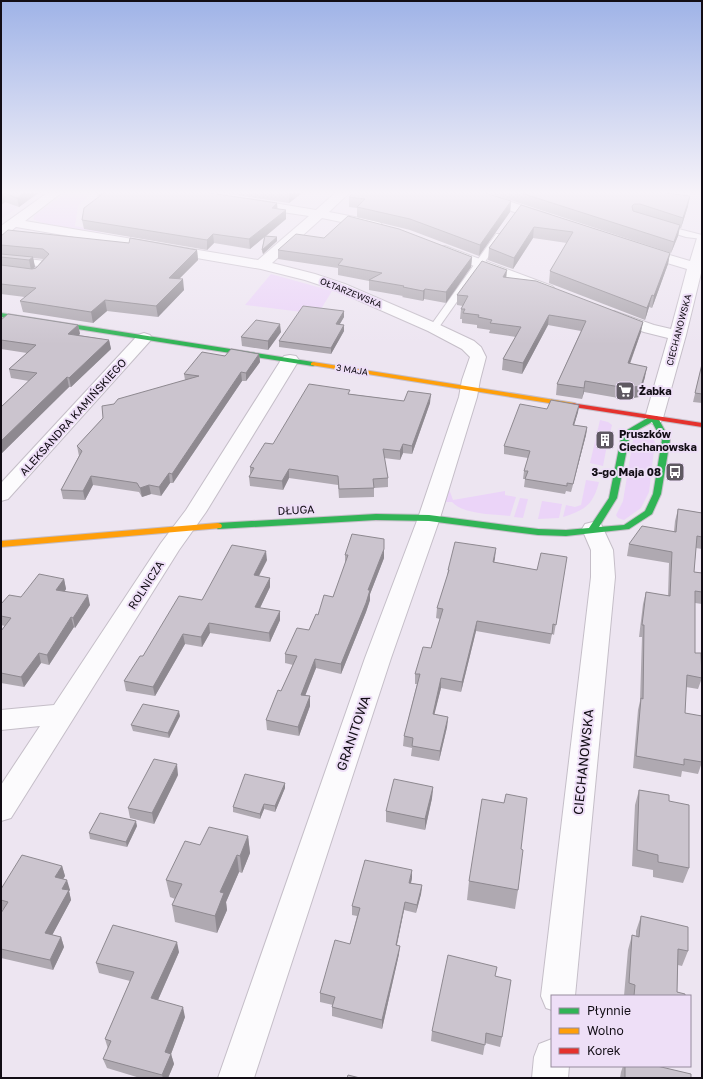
<svg xmlns="http://www.w3.org/2000/svg" width="703" height="1079" font-family="'Golos Text',sans-serif">
<rect width="100%" height="100%" fill="#ede5f1"/>
<polygon fill="#e8d9f0" points="1,193 39,193 1,219"/>
<g fill="#ebd4f8">
<polygon points="65,193 91,193 78,206 75,226 102,231 100,233 42,223 33,219 35,215"/>
<polygon points="271,274 332,291 318,314 245,305"/>
<polygon points="600,420 608,422 612,425 609,438 601,437 600,444 607,445 603,466 590,463"/>
<polygon points="635,436 653,439 655,442 649,492 641,508 624,520 618,518 616,515 623,501 633,440"/>
<path d="M586 480 599 482C593 505 585 510 563 517L566 505 575 507 581 505Z"/>
<path d="M446 488 449 489 453 500 505 491V495L516 497 510 516C494 514 464 515 452 502H445L444 499Z"/>
<polygon points="520,498 528,499 523,518 514,517"/>
<polygon points="542,501 562,504 559,518 538,519"/>
</g>
<g fill="none" stroke-linecap="round" stroke-linejoin="round">
<g stroke="#c5bec8" stroke-width="2">
<g id="lane">
<polygon points="660,225 663,225 702,235 702,239 686,237 660,229"/>
<polygon points="496,234 499,234 503,236 437,330 431,330 429,328"/>
<polygon points="1,256 45,261 49,264 40,273 37,274 33,271 38,266 1,262"/>
</g>
</g>
<g stroke="#c5bec8" stroke-width="2">
<g id="street">
<polygon points="47,193 61,193 25,221 258,260 309,216 249,207 245,206 243,203 245,200 249,199 316,210 335,193 349,193 329,212 380,222 382,225 380,228 375,229 322,218 272,263 315,274 345,284 440,325 474,341 481,347 486,357 480,380 477,397 440,518 391,658 254,1078 218,1078 365,658 418,518 459,397 462,380 470,357 462,349 428,331 335,290 305,280 261,269 16,227 6,235 1,236 1,226"/>
<polygon points="465,193 484,193 551,215 553,218 551,221 541,221 467,196"/>
<polygon points="702,237 702,269 686,335 663,418 661,422 654,424 647,422 645,418 668,338 644,332 608,319 606,316 608,313 614,311 654,325 671,329 687,269 634,253 632,250 634,247 639,246 690,261 697,238"/>
<polygon points="445,246 552,286 555,289 552,292 547,294 542,292 440,253 438,250 440,247"/>
<polygon points="144,333 150,335 152,338 150,341 8,499 1,501 1,483 138,335"/>
<polygon points="290,355 296,356 299,360 206,512 179,550 11,818 1,821 1,785 40,726 1,730 1,710 54,705 161,543 186,510 281,360 284,356"/>
<polygon points="593,522 601,524 613,550 615,577 575,996 552,996 552,1010 546,1008 541,996 591,577 591,550 582,529 585,524"/>
<polygon points="552,1039 552,1066 569,1066 568,1078 532,1078 534,1057 539,1044"/>
</g>
</g>
<g stroke="#c5bec8" stroke-width="2">
<g id="fast">
<polygon points="1,313 313,362 317,364 313,366 1,317"/>
<path d="M651 416H657L670 440 661 494 652 514 629 529 566 536 538 535 429 521 376 520 218 529 214 526 218 523 376 514 429 515 538 529 566 530 589 528 609 498 622 433ZM652 422 662 440 653 494 645 511 624 525 599 527 617 498 630 434Z"/>
</g>
</g>
<g stroke="#c5bec8" stroke-width="2">
<g id="slow">
<polygon points="313,362 574,403 578,405 574,407 311,365 311,363"/>
<polygon points="218,523 221,524 222,526 221,528 1,547 1,541"/>
</g>
</g>
<g stroke="#c5bec8" stroke-width="2">
<polygon id="jam" points="571,403 702,423 702,427 574,407 570,405"/>
</g>
<use href="#lane" fill="#fcfbfd" fill-rule="evenodd"/>
<use href="#street" fill="#fcfbfd" fill-rule="evenodd"/>
<use href="#fast" fill="#30b455" fill-rule="evenodd"/>
<use href="#slow" fill="#ff9f0a" fill-rule="evenodd"/>
<use href="#jam" fill="#e5322d" fill-rule="evenodd"/>
</g>
<g fill="#afa9b1" fill-rule="evenodd">
<polygon points="1,193 38,193 19,207 5,202 1,205"/>
<polygon points="97,193 210,193 277,203 277,209 286,210 286,219 266,236 277,237 277,241 263,254 262,250 264,237 250,249 214,243 207,250 84,229 82,220 98,198"/>
<polygon points="223,193 302,193 289,203"/>
<polygon points="489,193 596,193 688,206 681,228 680,228 678,236 671,253"/>
<polygon points="349,197 511,201 510,212 479,256 410,230 357,217 357,208 349,207"/>
<polygon points="521,205 670,253 668,264 652,308 649,307 645,320 549,283 550,271 567,243 533,238 513,269 488,260 489,248"/>
<path d="M1 236 129 243 197 250 198 260 179 279 184 290 158 317 107 311 93 323 23 312 20 301 25 297 1 294ZM33 258 43 259 36 268 33 269 35 267Z"/>
<polygon points="324,238 472,257 471,267 446,303 424,299 423,301 402,297 403,296 369,290 369,281 338,275 338,268 278,259 278,250"/>
<polygon points="507,277 641,332 630,364 645,377 639,397 624,399 584,392 582,399 556,395 557,384 581,331 548,325 522,374 502,370 503,359 516,337 489,333 490,330 477,328 477,325 462,323 462,319 460,319 461,309 463,306 457,305 457,295"/>
<polygon points="344,311 344,317 340,324 344,325 344,331 331,354 279,347 279,341"/>
<polygon points="1,320 78,325 80,334 78,335 109,340 111,349 71,387 69,387 2,453 1,453 1,407 29,381 11,378 9,369 27,353 1,349"/>
<polygon points="281,332 268,350 242,346 241,337"/>
<polygon points="259,354 260,362 246,381 242,381 173,483 170,483 161,496 151,494 142,497 139,492 93,485 85,500 63,499 61,490 79,456 77,446 103,418 114,404 185,380 184,374 225,356"/>
<polygon points="702,364 702,403 693,402"/>
<polygon points="350,394 404,401 430,403 412,454 403,453 400,460 384,458 388,478 388,487 374,488 374,497 339,498 338,485 289,478 283,490 250,486 249,477 250,475 250,467 273,444"/>
<polygon points="579,405 578,412 574,425 587,427 586,435 571,492 566,491 565,494 524,487 525,479 523,479 524,471 528,458 504,454 504,446 547,409"/>
<polygon points="678,509 702,513 702,549 696,548 694,572 702,573 702,604 695,603 695,653 702,678 698,689 686,687 685,713 702,762 698,774 682,771 681,777 633,768 638,710 640,701 642,637 639,637 643,604 646,592 668,596 669,563 627,556 629,544 674,531 675,521"/>
<polygon points="345,555 384,558 370,594 370,600 366,612 341,674 316,668 305,695 310,696 310,706 299,736 267,730 266,720 281,691 293,665 285,663 285,654 309,630 318,615 333,597 345,564"/>
<polygon points="567,557 554,635 552,634 550,644 476,631 461,692 441,688 434,714 448,717 447,727 439,761 411,756 412,748 403,746 404,736 417,684 415,684 415,674 431,648 440,619 436,618 437,608 447,577 448,570 495,558 494,562 537,570"/>
<polygon points="267,560 259,576 270,578 270,587 260,608 280,620 270,642 210,633 202,647 185,644 155,696 126,691 124,681 143,656 202,600"/>
<polygon points="64,579 66,589 65,591 90,605 75,628 74,627 49,665 41,663 24,687 1,683 1,631 5,626 1,625 1,604 21,597"/>
<polygon points="180,716 169,738 133,731 131,725"/>
<polygon points="178,775 154,824 130,818 128,808"/>
<polygon points="285,783 285,788 275,812 264,809 260,819 233,812 233,807"/>
<polygon points="433,787 432,798 425,830 386,822 386,811"/>
<polygon points="639,790 669,801 689,868 683,883 653,877 653,870 632,866 635,805"/>
<polygon points="504,803 521,849 518,890 515,909 467,900 469,881"/>
<polygon points="137,826 127,847 90,839 89,833"/>
<polygon points="248,836 250,853 242,873 239,872 226,902 227,910 217,933 175,922 172,905 175,899 170,897 166,880 200,845"/>
<polygon points="62,866 65,876 63,879 70,890 69,891 71,900 52,935 61,937 64,947 53,970 1,958 1,913 3,910 1,909 1,889"/>
<polygon points="412,878 411,883 422,885 421,894 416,913 404,910 397,945 399,954 382,1029 332,1016 332,1007 333,1005 320,1002 320,993 350,944 357,916 352,915 352,906"/>
<polygon points="641,916 688,951 682,966 678,965 677,992 685,996 624,996 628,950 632,935 636,936 636,931"/>
<polygon points="179,952 158,1000 185,1017 171,1054 174,1064 168,1078 140,1078 107,1068 103,1059 108,1049 105,1039 130,981 99,973 96,963"/>
<polygon points="495,976 502,1037 500,1047 485,1043 483,1055 431,1041 432,1031"/>
<polygon points="623,1066 657,1066 691,1078 620,1078 621,1072"/>
</g>
<g fill="#8e8990">
<polygon points="4,193 5,202 1,205 1,195"/>
<polygon points="24,193 38,193 19,207 17,198"/>
<polygon points="290,193 302,193 289,203 289,194"/>
<polygon points="690,196 688,206 681,228 683,218"/>
<polygon points="511,201 510,212 479,256 480,245"/>
<polygon points="277,203 278,213 272,208"/>
<polygon points="286,210 286,219 250,249 249,239"/>
<polygon points="680,225 678,236 671,253 674,242"/>
<polygon points="534,227 533,238 513,269 514,258"/>
<polygon points="213,234 214,243 207,250 207,240"/>
<polygon points="277,237 277,241 263,254 262,250"/>
<polygon points="197,250 198,260 170,288 169,278"/>
<polygon points="670,253 668,264 652,308 654,296"/>
<polygon points="33,257 35,267 31,270 29,260"/>
<polygon points="472,257 471,267 446,303 446,292"/>
<polygon points="507,270 506,280 503,277"/>
<polygon points="183,279 184,290 158,317 156,306"/>
<polygon points="425,289 424,299 423,301 423,291"/>
<polygon points="652,295 649,307 645,320 647,308"/>
<polygon points="105,300 107,311 93,323 91,312"/>
<polygon points="344,311 344,317 336,330 336,324"/>
<polygon points="549,315 548,325 522,374 523,363"/>
<polygon points="643,322 641,332 626,374 628,363"/>
<polygon points="280,324 281,332 268,350 268,341"/>
<polygon points="78,325 80,334 70,343 68,334"/>
<polygon points="344,325 344,331 331,354 331,348"/>
<polygon points="109,340 111,349 71,387 69,378"/>
<polygon points="259,354 260,362 246,381 246,373"/>
<polygon points="647,367 645,377 639,397 624,399 626,388"/>
<polygon points="241,372 242,381 173,483 172,474"/>
<polygon points="67,377 69,387 2,453 1,450 1,441"/>
<polygon points="585,381 584,392 582,399 584,388"/>
<polygon points="431,394 430,403 412,454 412,446"/>
<polygon points="579,405 578,412 572,432 573,425"/>
<polygon points="587,427 586,435 571,492 573,484"/>
<polygon points="403,444 403,453 400,460 400,451"/>
<polygon points="289,469 289,478 283,490 282,481"/>
<polygon points="169,473 170,483 161,496 159,487"/>
<polygon points="91,476 93,485 85,500 83,491"/>
<polygon points="149,485 151,494 142,497 140,488"/>
<polygon points="496,548 495,558 492,572 493,562"/>
<polygon points="384,549 384,558 370,594 370,600 366,612 341,674 341,664 368,590"/>
<polygon points="266,551 267,560 254,585 254,575"/>
<polygon points="270,578 270,587 256,616 255,607"/>
<polygon points="64,579 66,589 59,599 56,590"/>
<polygon points="88,595 90,605 75,628 73,618"/>
<polygon points="280,611 280,620 270,642 269,633"/>
<polygon points="71,617 74,627 49,665 47,655"/>
<polygon points="477,621 476,631 461,692 462,682"/>
<polygon points="209,623 210,633 202,647 201,637"/>
<polygon points="183,634 185,644 155,696 153,687"/>
<polygon points="39,653 41,663 24,687 21,677"/>
<polygon points="315,659 316,668 302,704 301,695"/>
<polygon points="441,678 441,688 432,724 433,714"/>
<polygon points="310,696 310,706 299,736 298,727"/>
<polygon points="179,711 180,716 169,738 168,733"/>
<polygon points="448,717 447,727 439,761 440,751"/>
<polygon points="177,764 178,775 154,824 152,813"/>
<polygon points="285,783 285,788 275,812 275,806"/>
<polygon points="433,787 432,798 425,830 425,819"/>
<polygon points="264,804 264,809 260,819 260,814"/>
<polygon points="136,821 137,826 127,847 126,842"/>
<polygon points="248,836 250,853 242,873 240,856"/>
<polygon points="237,855 239,872 226,902 227,910 217,933 215,916 220,892"/>
<polygon points="62,866 65,876 58,887 55,877"/>
<polygon points="412,870 412,878 409,891 409,883"/>
<polygon points="67,880 70,890 69,891 71,900 48,943 45,933 62,889"/>
<polygon points="422,885 421,894 416,913 417,905"/>
<polygon points="405,902 404,910 395,953 396,945"/>
<polygon points="61,937 64,947 53,970 50,960"/>
<polygon points="177,942 179,952 154,1009 151,998"/>
<polygon points="400,946 399,954 382,1029 382,1020"/>
<polygon points="183,1007 185,1017 168,1062 171,1054 174,1064 168,1078 163,1078 162,1075 165,1052"/>
</g>
<g fill="#cbc4ce" stroke="#8e8990">
<polygon points="1,193 24,193 17,198 4,193 1,195"/>
<polygon points="104,193 210,193 277,203 272,208 286,210 249,239 213,234 207,240 82,220 84,208"/>
<polygon points="353,193 485,193 511,201 480,245 410,219 357,207 365,199 349,197"/>
<polygon points="521,193 665,193 690,196 683,218 640,204 634,204 632,206 633,211 680,225 674,242"/>
<polygon points="521,205 670,253 654,296 652,295 647,308 550,271 573,232 534,227 514,258 489,248"/>
<polygon points="348,216 399,229 472,257 446,292 425,289 423,291 403,287 404,286 369,280 382,273 338,265 343,259 278,250 296,234 324,238"/>
<polygon points="8,230 129,243 130,238 197,250 169,278 183,279 156,306 105,300 91,312 20,301 36,288 1,284 1,265 32,269 36,268 49,254 43,249 1,245 1,236"/>
<polygon points="265,236 277,237 262,250"/>
<polygon points="1,254 33,257 29,260 1,257"/>
<polygon points="482,261 507,270 503,277 536,281 643,322 628,363 647,367 641,386 626,388 585,381 584,388 557,384 586,321 549,315 523,363 503,359 521,327 490,323 492,320 478,317 479,315 463,313 465,309 461,309 468,296 457,295"/>
<polygon points="303,306 344,311 336,324 344,325 331,348 279,341"/>
<polygon points="8,314 78,325 68,334 109,340 69,378 67,377 1,441 1,407 37,373 9,369 36,345 1,340 1,320"/>
<polygon points="256,320 280,324 268,341 241,337"/>
<polygon points="231,349 259,354 246,373 241,372 172,474 169,473 159,487 149,485 140,488 137,483 91,476 83,491 61,490 82,451 77,446 103,418 102,406 114,404 118,399 199,376 184,374 202,352 225,356"/>
<polygon points="702,364 702,394 695,393"/>
<polygon points="309,384 350,390 348,394 404,401 408,391 431,394 412,446 403,444 400,451 383,449 388,478 373,479 374,488 339,489 338,476 289,469 282,481 249,477 254,468 250,467 265,443 273,444"/>
<polygon points="551,400 579,405 573,425 587,427 573,484 567,483 567,486 525,479 528,471 524,471 530,451 504,446 520,404 547,409"/>
<polygon points="678,509 702,513 702,537 697,536 694,572 702,573 702,592 695,591 695,653 701,653 702,678 687,675 685,713 702,716 702,762 684,759 684,765 636,756 641,698 643,699 644,625 642,625 646,592 670,596 672,552 629,544 642,526 676,532"/>
<polygon points="352,534 384,539 384,549 368,590 370,590 366,603 341,664 315,659 301,695 310,696 298,727 266,720 278,690 281,691 297,656 285,654 297,628 309,630 316,614 318,615 324,595 333,597 348,555 345,555"/>
<polygon points="455,542 496,548 493,562 537,570 541,553 567,557 556,625 553,624 552,634 477,621 462,682 441,678 433,714 448,717 440,751 412,746 413,738 404,736 420,674 415,674 423,647 431,648 443,609 437,608 449,570 448,570"/>
<polygon points="232,545 266,551 254,575 270,578 255,607 280,611 269,633 209,623 201,637 183,634 153,687 124,681 140,656 143,656 179,596 202,600"/>
<polygon points="39,574 64,579 56,590 88,595 73,618 71,617 47,655 39,653 21,677 1,673 1,631 11,618 1,616 1,604 9,595 21,597"/>
<polygon points="143,704 179,711 168,733 131,725"/>
<polygon points="154,759 177,764 152,813 128,808"/>
<polygon points="245,774 285,783 275,806 264,804 260,814 233,807"/>
<polygon points="394,779 433,787 425,819 386,811"/>
<polygon points="639,790 669,795 669,801 689,805 689,868 658,862 658,855 637,850"/>
<polygon points="506,794 527,798 521,849 523,850 518,890 469,881 482,799 504,803"/>
<polygon points="100,813 136,821 126,842 89,833"/>
<polygon points="209,827 248,836 240,856 237,855 220,892 224,893 215,916 172,905 182,884 166,880 185,841 200,845"/>
<polygon points="22,855 62,866 55,877 67,880 62,889 69,890 45,933 61,937 50,960 1,949 1,913 8,902 1,900 1,889"/>
<polygon points="365,860 412,870 409,883 422,885 417,905 405,902 396,945 400,946 382,1020 332,1007 335,997 320,993 335,940 350,944 360,908 352,906"/>
<polygon points="641,916 688,927 688,951 678,949 677,992 685,994 685,996 634,996 635,985 629,983 632,935 639,937"/>
<polygon points="113,925 177,942 151,998 183,1007 165,1052 171,1054 162,1075 103,1059 111,1041 105,1039 134,972 96,963"/>
<polygon points="448,955 497,967 495,976 511,980 502,1037 486,1033 485,1045 432,1031"/>
<polygon points="625,1066 657,1066 691,1074 691,1078 625,1078"/>
<polygon points="348,1075 360,1078 347,1078"/>
</g>
<linearGradient id="sky" x2="0" y2="1"><stop stop-color="#9fb3e7"/><stop offset="0.56" stop-color="#f7f3f9"/><stop offset="1" stop-color="#f7f3f9" stop-opacity="0"/></linearGradient>
<rect width="703" height="344" fill="url(#sky)"/>
<defs>
<g id="supermarket-square" transform="scale(1)"><rect x="-9" y="-9" width="18" height="18" rx="4" fill="#5f5962" stroke="#eedff7"/><path d="M-6-5.5h2.5l.6 2H6L4.5 2H-2.5L-4.4-4H-6ZM-1.5 3.2a1.3 1.3 0 1 0 .1 0ZM3 3.2a1.3 1.3 0 1 0 .1 0Z" fill="#fff"/></g>
<g id="building-square" transform="scale(1)"><rect x="-9" y="-9" width="18" height="18" rx="4" fill="#5f5962" stroke="#eedff7"/><path d="M-4-6H4V6H1V3H-1V6H-4ZM-2.5-4.3h1.7v1.8h-1.7ZM.8-4.3h1.7v1.8H.8ZM-2.5-1h1.7V.8h-1.7ZM.8-1h1.7V.8H.8Z" fill="#fff"/></g>
<g id="bus-square" transform="scale(1)"><rect x="-9" y="-9" width="18" height="18" rx="4" fill="#5f5962" stroke="#eedff7"/><path d="M-5-6H5V4H4V6H2V4H-2V6H-4V4H-5ZM-3.5-4V0h7V-4ZM-3.5 1.2v1.5H-2V1.2ZM2 1.2v1.5H3.5V1.2Z" fill="#fff"/></g>
</defs>
<g fill-rule="evenodd">
<use href="#supermarket-square" x="625" y="391"/>
<use href="#building-square" x="605" y="440"/>
<use href="#bus-square" x="675" y="472"/>
</g>
<g text-anchor="middle" stroke-width="4" stroke-linejoin="round" paint-order="stroke">
<g font-size="9" fill="#120d15" stroke="#eedff7">
<text transform="translate(351 293) rotate(22)" y="3">OŁTARZEWSKA</text>
<text transform="translate(679 330) rotate(-75)" y="3">CIECHANOWSKA</text>
<text transform="translate(352 370) rotate(9)" y="3">3 MAJA</text>
</g>
<g font-size="11" font-weight="bold" fill="#120d15" stroke="#eedff7" text-anchor="start">
<text x="639" y="395">Żabka</text>
<text x="619" y="438">Pruszków<tspan x="619" dy="13">Ciechanowska</tspan></text>
<text x="661" y="476" text-anchor="end">3-go Maja 08</text>
</g>
<g font-size="11" fill="#120d15" stroke="#eedff7">
<text transform="translate(73 417) rotate(-48)" y="4">ALEKSANDRA KAMIŃSKIEGO</text>
<text transform="translate(296 510) rotate(-3)" y="4">DŁUGA</text>
<text transform="translate(146 585) rotate(-57)" y="4">ROLNICZA</text>
</g>
<g font-size="13" fill="#120d15" stroke="#eedff7">
<text transform="translate(353 733) rotate(-71)" y="5">GRANITOWA</text>
<text transform="translate(583 762) rotate(-84)" y="5">CIECHANOWSKA</text>
</g>
</g>
<rect width="703" height="1079" fill="none" stroke="#120d15" stroke-width="4"/>
<rect x="551" y="995" width="140" height="72" fill="#eedff7" stroke="#968b9d"/>
<rect x="559" y="1008" width="20" height="6" fill="#30b455" stroke="#968b9d"/>
<text x="587" y="1015" font-size="12" fill="#120d15">Płynnie</text>
<rect x="559" y="1028" width="20" height="6" fill="#ff9f0a" stroke="#968b9d"/>
<text x="587" y="1035" font-size="12" fill="#120d15">Wolno</text>
<rect x="559" y="1048" width="20" height="6" fill="#e5322d" stroke="#968b9d"/>
<text x="587" y="1055" font-size="12" fill="#120d15">Korek</text>
</svg>
